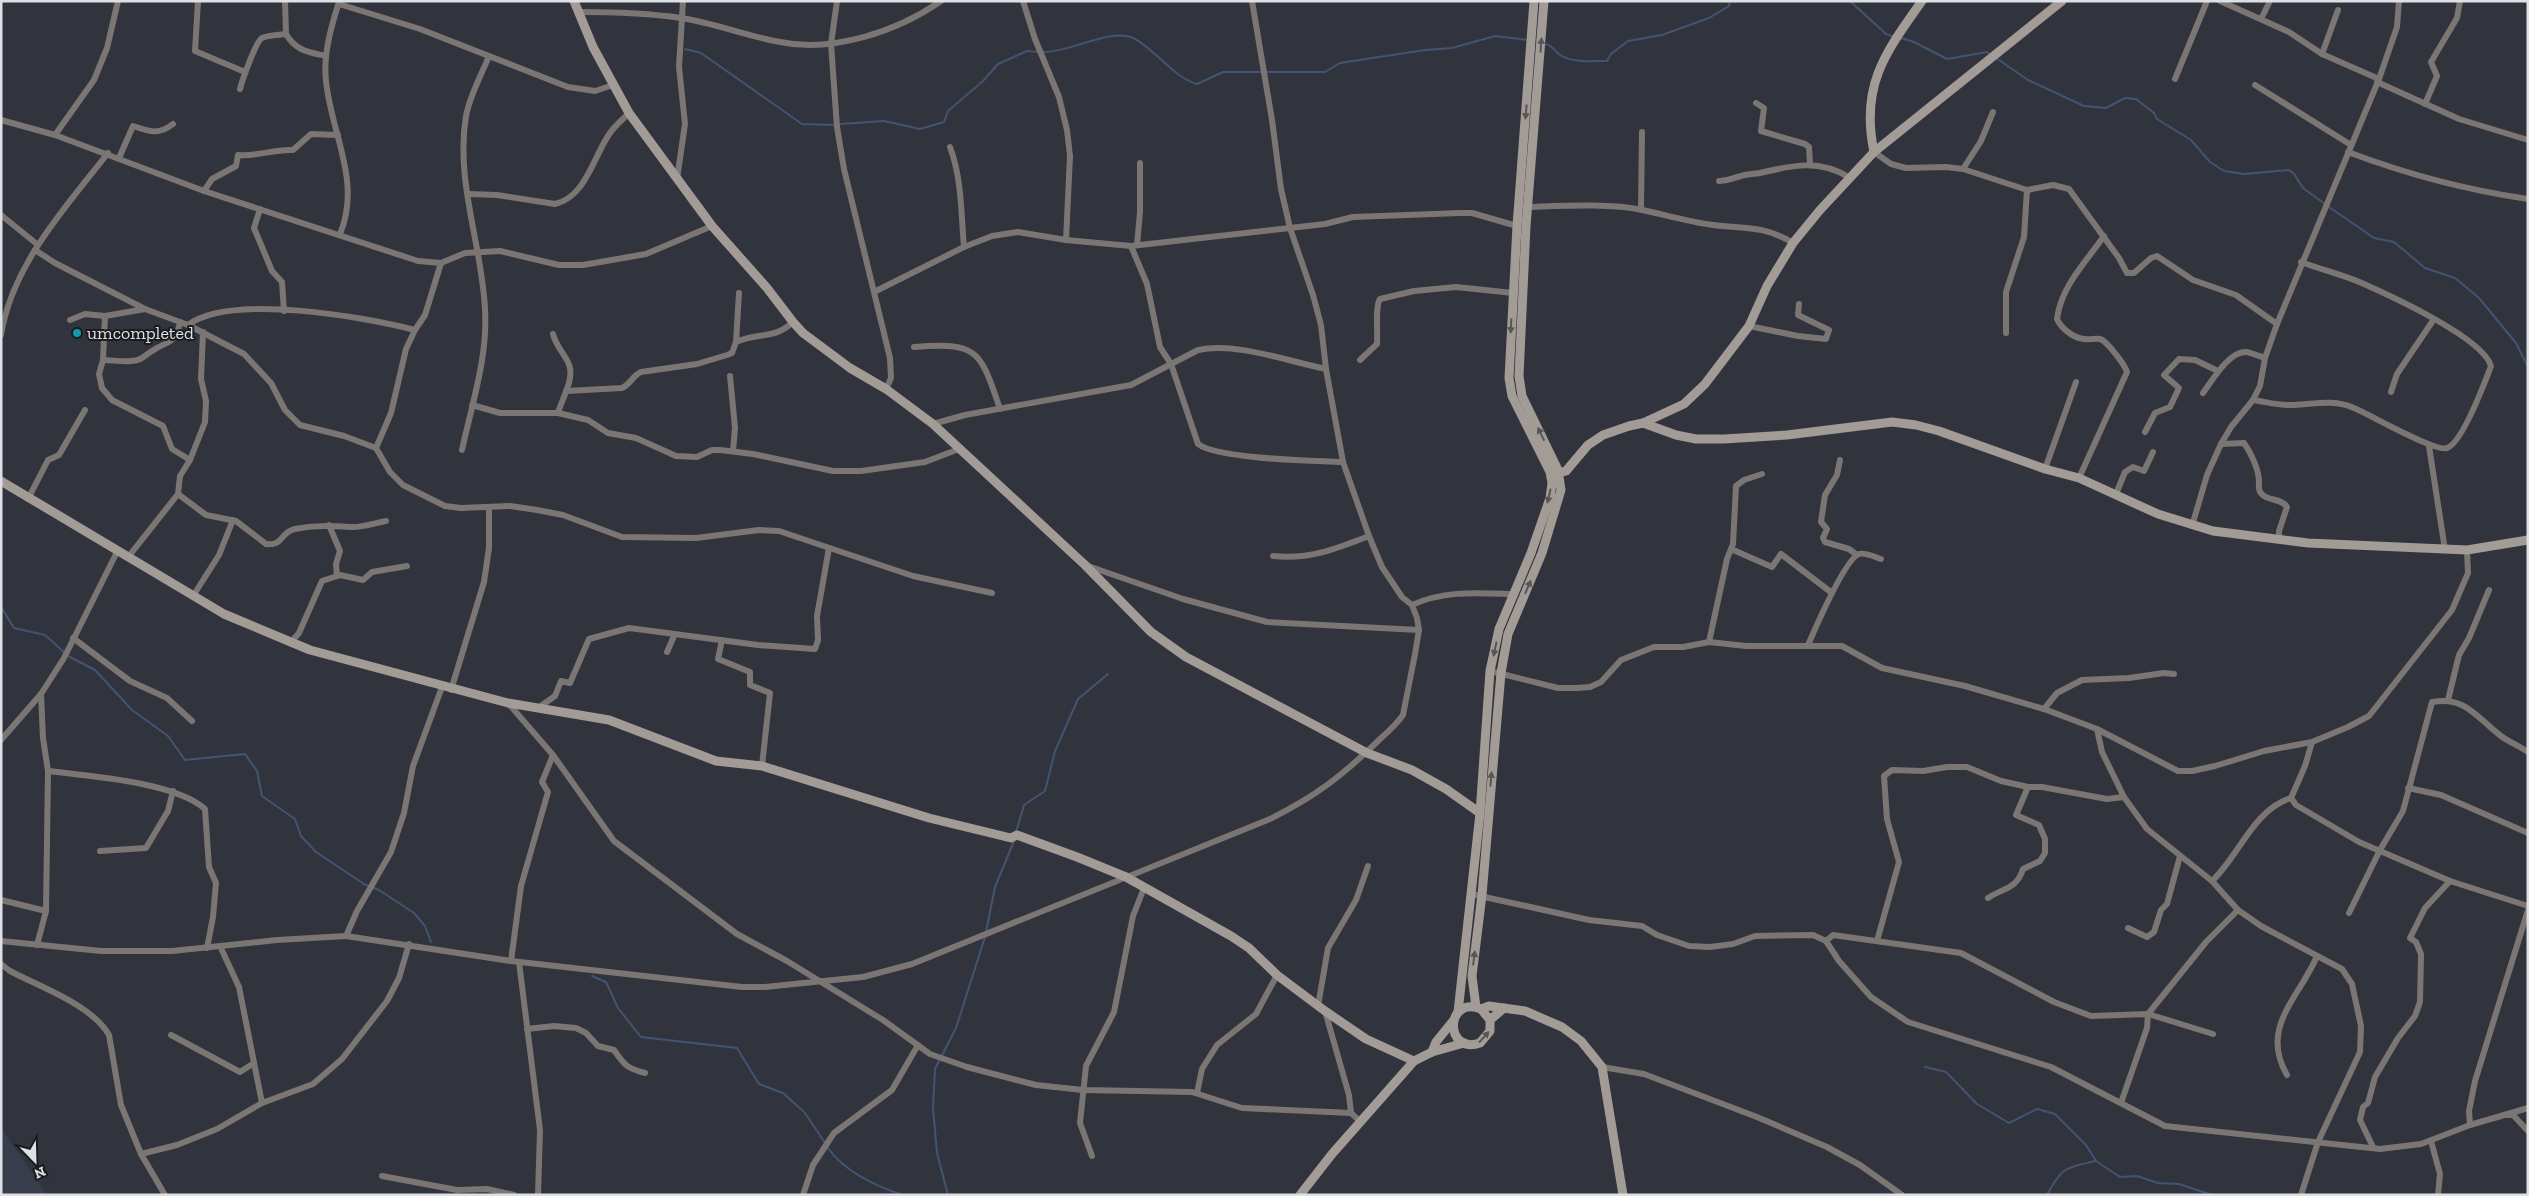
<svg xmlns="http://www.w3.org/2000/svg" width="2529" height="1196" font-family="'Zilla Slab',serif">
<rect width="100%" height="100%" fill="#31343d"/>
<polygon fill="#383d4c" points="1,1127 47,1195 1,1195"/>
<g fill="none" stroke-linecap="round" stroke-linejoin="round">
<g stroke="#435472" stroke-width="2">
<polyline points="1850,1 1886,34 1894,37"/>
<polyline points="1901,38 1914,42 1947,59 1987,52 1990,54"/>
<path d="M1545 44C1553 45 1554 51 1560 55 1573 63 1593 61 1607 61L1611 54 1628 41 1662 35 1709 18 1729 6 1730 1"/>
<polyline points="685,49 701,53 802,124 835,125"/>
<path d="M1044 52C1067 53 1109 29 1131 37 1154 47 1172 77 1197 84L1223 72H1261"/>
<polyline points="1996,58 2028,80 2084,106 2106,108 2125,98 2136,99 2154,113 2157,119 2191,140 2210,162 2224,171 2244,174 2289,170 2294,174 2303,188 2325,204"/>
<polyline points="1266,72 1325,72 1340,63 1425,50 1452,48 1495,36 1528,40"/>
<polyline points="840,124 884,121 920,129 944,122 948,111 983,81 998,64 1027,51 1039,52"/>
<polyline points="2329,207 2374,238 2394,242 2425,268 2455,278 2479,298 2516,343 2528,367"/>
<polyline points="1,607 14,628 45,635 65,653"/>
<polyline points="68,656 95,670 132,710 168,736 185,760 245,754 257,771 262,796 295,819 301,836 316,852 364,884 379,890 414,913 425,926 431,942"/>
<polyline points="1016,832 1024,805 1045,791 1055,751 1078,699 1108,674"/>
<polyline points="986,932 995,887 1014,841"/>
<polyline points="592,976 606,982 618,1008 641,1037 737,1048 759,1084 783,1093 805,1113 825,1143"/>
<polyline points="1925,1067 1946,1072 1977,1104 2009,1123 2037,1109 2055,1114 2086,1145 2096,1161 2120,1177 2137,1176 2158,1183 2179,1184 2212,1195"/>
<path d="M827 1147C845 1172 874 1185 902 1195"/>
<polyline points="948,1195 937,1153 933,1108 935,1069 956,1028 985,937"/>
<path d="M2047 1195C2063 1166 2064 1169 2095 1161"/>
</g>
<g stroke="#7b7673" stroke-width="6">
<polyline points="198,1 195,51 245,72"/>
<path d="M285 1 286 34C296 51 308 52 326 56"/>
<polyline points="837,1 831,44 837,127 844,169 890,358 891,378 886,389"/>
<polyline points="1023,1 1035,39 1059,97 1067,130 1070,156 1066,240"/>
<polyline points="2220,1 2289,32 2322,54 2379,79"/>
<path d="M339 2C331 27 323 55 326 81 331 133 362 182 340 234"/>
<polyline points="339,4 420,29 568,87 595,91 613,85"/>
<path d="M579 12C612 12 647 13 681 18 714 23 747 36 780 42 833 53 898 31 941 1"/>
<polyline points="2261,19 2270,1"/>
<polyline points="2322,54 2338,10"/>
<polyline points="2175,79 2207,1"/>
<polyline points="2377,82 2459,119 2528,140"/>
<polyline points="2255,85 2351,145"/>
<path d="M240 89C242 81 256 41 262 38 268 35 279 35 286 34"/>
<polyline points="1756,103 1764,108 1761,131 1805,144 1809,147 1810,164"/>
<polyline points="2425,104 2437,76 2431,62 2457,18 2460,1"/>
<polyline points="1,120 55,135 204,191 418,261 441,263 465,253 500,251 559,265 583,265 646,254 712,226"/>
<polyline points="55,135 94,80 107,48 118,1"/>
<path d="M950 147C962 179 961 214 964 247"/>
<polyline points="1874,152 1891,164 1906,168 1946,167 1963,169 2027,190 2053,185 2069,189 2119,258 2127,273 2134,273 2151,258 2157,256 2193,280 2236,295 2277,324"/>
<path d="M2348 152C2406 174 2466 190 2528 199"/>
<path d="M119 158 133 126C150 132 159 135 173 124"/>
<polyline points="1963,169 1981,141 1993,112"/>
<polyline points="677,179 685,124 679,67 683,1"/>
<path d="M1719 181C1729 181 1732 178 1741 176 1747 174 1754 174 1760 173 1793 165 1820 159 1850 178"/>
<path d="M204 191 212 179 236 166 238 155C256 157 274 149 293 150L311 134 338 135"/>
<path d="M468 194 497 195 555 204C585 197 593 159 608 136 613 127 622 120 629 113"/>
<path d="M1528 207C1561 206 1610 203 1642 210 1666 215 1689 222 1713 225 1746 229 1763 225 1793 243"/>
<polyline points="260,209 254,228 272,271 282,282 284,311"/>
<polyline points="1641,209 1642,132"/>
<polyline points="1,215 38,245"/>
<polyline points="1137,245 1140,212 1140,163"/>
<path d="M1131 246 1147 284 1160 347 1171 364 1198 444C1217 459 1315 461 1343 462"/>
<polyline points="35,250 55,263 145,309 188,325 244,354 271,383 285,410 300,425 344,436 376,448"/>
<polyline points="441,263 425,315 415,330 406,349 391,413 376,448 390,472 403,485 445,506 461,508 510,506 537,510 563,515 622,537 696,538 759,530 779,531 913,576 992,593"/>
<polyline points="876,291 964,247 992,236 1018,232 1066,240 1131,246 1325,224 1353,217 1460,213 1472,213 1517,226"/>
<polyline points="105,316 103,360 99,374 102,388 112,400 163,426 172,449 190,460"/>
<polyline points="70,320 85,314 105,316 145,309"/>
<path d="M188 325C231 293 365 317 415 330"/>
<polyline points="1749,326 1798,336 1826,339 1829,330 1798,315 1799,304"/>
<polyline points="2006,333 2006,292 2024,237 2027,190"/>
<path d="M553 334C556 346 563 352 568 362 576 378 562 398 558 413"/>
<path d="M1 335C12 265 65 208 108 153"/>
<polyline points="736,342 739,293"/>
<path d="M914 347C978 342 980 350 1000 409"/>
<path d="M103 360C112 360 122 362 131 361 141 361 144 356 152 351 168 340 176 345 180 322"/>
<path d="M1360 360 1377 344C1378 334 1375 305 1380 299L1414 291 1456 287 1513 293"/>
<polyline points="730,376 735,428 733,451"/>
<path d="M566 391 622 388C631 384 632 376 641 372L697 364 727 355 732 353 736 342C758 332 774 340 793 322"/>
<polyline points="2391,392 2397,374 2434,319"/>
<path d="M2203 393C2212 381 2229 351 2246 352 2252 353 2259 356 2265 358"/>
<path d="M2253 400C2267 402 2281 406 2294 405 2316 404 2333 399 2354 408 2369 414 2436 453 2447 448 2462 443 2485 382 2491 366 2483 338 2391 296 2364 284 2344 275 2322 270 2301 262"/>
<polyline points="472,405 500,413 558,413 588,420 608,433 636,438 676,456 697,457 712,450 720,450 753,454 833,471 861,471 925,462 959,449"/>
<path d="M933 424 965 415 1131 385 1198 350C1236 342 1287 361 1326 369"/>
<polyline points="2145,432 2155,413 2170,407 2179,388 2164,375 2179,359 2195,360 2218,371"/>
<path d="M2221 444 2244 443C2251 453 2258 468 2259 480 2259 484 2258 488 2260 492 2266 502 2281 497 2287 507L2279 531V540"/>
<polyline points="2429,446 2445,550"/>
<path d="M462 450C472 403 488 357 485 309 482 245 455 181 466 116 470 95 481 76 489 56"/>
<polyline points="1840,460 1837,475 1825,495 1821,522 1827,529 1823,538 1825,542 1849,549 1857,555"/>
<polyline points="2045,469 2076,382"/>
<path d="M2079 478 2127 372C2125 365 2107 341 2100 339 2095 338 2089 340 2084 339 2073 338 2061 328 2057 319 2061 286 2086 262 2104 236"/>
<path d="M178 494 206 515 236 521 266 544C284 546 280 532 295 529 314 525 332 526 350 527 361 528 375 523 386 521"/>
<polyline points="2116,494 2125,472 2133,467 2144,471 2153,452"/>
<polyline points="28,499 48,460 59,455 85,410"/>
<polyline points="329,525 340,551 336,564 337,576"/>
<polyline points="2192,526 2207,475 2221,444 2231,427 2253,400 2260,386 2265,358 2277,324 2379,79 2397,27 2399,1"/>
<polyline points="1731,549 1772,567 1781,554 1832,593"/>
<polyline points="129,556 178,494 180,476 190,460 205,422 206,401 201,379 203,332"/>
<path d="M1273 556C1308 560 1336 549 1369 536"/>
<polyline points="1088,566 1183,599 1267,622 1419,630"/>
<polyline points="193,596 219,555 233,520"/>
<path d="M1412 605C1445 590 1478 593 1513 594"/>
<polyline points="73,638 130,681 167,698 192,721"/>
<polyline points="722,640 718,659 750,672 750,685 770,693 762,766"/>
<polyline points="1709,642 1727,559 1733,544 1736,486 1744,480 1762,474"/>
<polyline points="290,643 299,633 322,581 340,575 363,580 372,572 407,566"/>
<path d="M1808 645C1815 629 1845 559 1859 554 1865 552 1875 557 1881 559"/>
<polyline points="667,652 674,636"/>
<polyline points="1490,671 1558,688 1577,688 1590,687 1601,682 1621,660 1654,647 1683,647 1709,642 1746,646 1842,646 1882,668 1965,686 2044,709 2097,729 2178,771 2192,771 2215,766 2264,751 2312,742 2348,727 2369,716 2452,610 2468,573 2467,550"/>
<polyline points="451,690 484,582 489,548 489,507"/>
<polyline points="2448,700 2459,655 2469,638 2489,590"/>
<polyline points="508,703 553,755 614,841 737,934 787,961 883,1020 930,1054 967,1067 1036,1085 1083,1090 1192,1092 1242,1108 1351,1113"/>
<polyline points="538,708 555,696 561,681 570,683 589,639 629,628 758,645 815,649 818,640 817,616 829,548"/>
<polyline points="2044,709 2057,693 2082,680 2129,678 2164,673 2174,674"/>
<polyline points="2097,729 2102,752 2124,797 2147,829 2212,881 2238,910 2261,926 2342,969 2352,984 2361,1026 2360,1052 2318,1142 2301,1195"/>
<polyline points="1,740 41,694 64,658 117,552"/>
<polyline points="2312,742 2305,766 2291,798 2296,805 2359,842 2450,881 2528,906"/>
<path d="M48 771C89 776 175 782 205 809L209 867 216 883 213 917 207 948"/>
<polyline points="2408,788 2441,795 2528,833"/>
<polyline points="100,851 146,848 168,811 173,791"/>
<path d="M2212 881C2239 856 2253 810 2291 798"/>
<polyline points="1471,894 1589,920 1642,926 1657,935 1689,946 1710,947 1733,944 1755,936 1813,935 1826,941 1839,961 1871,997 1908,1022 2051,1067 2165,1126 2380,1149 2421,1144 2470,1125 2528,1108"/>
<path d="M1988 898C2003 888 2017 889 2023 869L2040 861 2045 853V839L2039 825 2016 815 2028 787"/>
<polyline points="1,900 46,911"/>
<path d="M2349 913 2380 850 2403 811 2432 702C2466 696 2477 718 2501 736 2509 742 2519 746 2528 752"/>
<polyline points="2128,928 2147,937 2154,932 2161,910 2167,904 2180,856"/>
<polyline points="346,936 357,911 391,852 404,813 413,766 442,687"/>
<path d="M1 941 101 951H172L277 940 346 936 511 961 742 987H765L863 977 912 964 1270 819C1316 796 1342 776 1379 740 1388 732 1396 725 1403 715L1415 654 1419 630 1417 618 1412 605 1402 597 1382 567 1369 536 1343 462 1326 369 1321 325 1313 295 1290 228 1281 189 1272 120 1252 1"/>
<polyline points="1826,941 1833,935 1961,953 2054,1002 2091,1016 2148,1014 2213,1034"/>
<polyline points="1877,941 1899,862 1887,819 1884,776 1892,770 1923,771 1947,767 1967,767 2001,781 2028,787 2042,787 2107,799 2124,797"/>
<polyline points="37,945 46,911 48,771 43,738 41,694"/>
<polyline points="220,946 239,987 262,1103"/>
<polyline points="511,961 521,886 548,792 542,782 553,755"/>
<polyline points="519,962 540,1130 538,1195"/>
<path d="M1 964 10 971C40 987 92 1005 109 1035L121 1105 141 1154 165 1195"/>
<polyline points="1318,1006 1328,948 1356,900 1368,866"/>
<polyline points="1325,1011 1349,1095 1351,1113 1361,1122"/>
<path d="M527 1029 554 1026 576 1028 586 1033 598 1046 614 1050C625 1066 627 1068 645 1073"/>
<polyline points="171,1035 240,1072 254,1063"/>
<polyline points="1602,1067 1644,1074 1757,1117 1827,1147 1860,1165 1902,1195"/>
<path d="M2287 1075C2259 1027 2300 997 2317 956"/>
<polyline points="1197,1093 1202,1069 1217,1045 1256,1014 1277,975"/>
<polyline points="2121,1103 2147,1028 2148,1014 2206,942 2238,910"/>
<polyline points="2507,1115 2513,1115 2528,1131"/>
<polyline points="2470,1125 2469,1111 2475,1081 2528,910"/>
<polyline points="2431,1141 2440,1174 2438,1195"/>
<polyline points="2373,1147 2360,1120 2363,1107 2368,1103 2375,1077 2398,1038 2415,1016 2420,1002 2421,954 2416,942 2410,938 2425,908 2450,881"/>
<polyline points="141,1154 177,1145 217,1129 262,1103 313,1084 342,1059 387,1001 399,978 409,944"/>
<polyline points="1092,1156 1080,1123 1086,1066 1114,1012 1133,916 1144,888"/>
<polyline points="382,1176 457,1190 487,1189 514,1195"/>
<polyline points="803,1195 813,1165 834,1133 892,1090 918,1045"/>
</g>
<g stroke="#a29b96" stroke-width="9">
<polyline points="574,1 593,47 629,113 712,226 767,288 793,322 803,333 850,368 886,389 933,424 1085,565 1151,632 1186,657 1367,753 1412,770 1446,789 1480,813"/>
<path d="M1874 152C1860 86 1885 53 1922 1"/>
<polyline points="1643,423 1676,435 1696,439 1724,439 1787,435 1892,422 1916,425 1939,431 2045,469 2079,478 2158,514 2213,531 2308,543 2467,550 2528,540"/>
<polyline points="1555,474 1566,471 1588,445 1603,435 1629,426 1643,423 1684,404 1705,384 1749,326 1767,286 1793,243 1820,210 1874,152 2062,1"/>
<polyline points="1,481 224,614 310,650 508,703 609,720 716,761 762,766 929,818 1011,838 1017,835 1077,857 1126,877 1231,936 1249,948 1277,975 1325,1011 1366,1039 1414,1061"/>
<polyline points="1476,1007 1472,976 1482,895 1501,673 1508,634 1542,553 1561,490 1558,470 1522,396 1519,376 1526,226 1544,1"/>
<polyline points="1481,1009 1489,1006 1525,1011 1562,1027 1581,1041 1602,1067 1623,1195"/>
<polyline points="1458,1012 1480,813 1490,671 1499,629 1531,553 1550,498 1552,483 1550,472 1512,396 1509,378 1517,226 1534,1"/>
<path d="M1490 1020 1481 1009C1445 995 1444 1055 1480 1043L1490 1031V1020L1504 1008"/>
<polyline points="1432,1052 1436,1042 1453,1021"/>
<polyline points="1300,1195 1332,1154 1414,1061 1432,1052 1464,1043"/>
</g>
</g>
<defs><path id="oneway-solid" d="M-6-.8H1V-3.2L6.5 0L1 3.2V.8H-6Z" transform="scale(1.25)"/></defs>
<g fill="#585555">
<use href="#oneway-solid" transform="translate(1541 45) rotate(-86)"/>
<use href="#oneway-solid" transform="translate(1526 112) rotate(95)"/>
<use href="#oneway-solid" transform="translate(1511 326) rotate(93)"/>
<use href="#oneway-solid" transform="translate(1541 434) rotate(-116)"/>
<use href="#oneway-solid" transform="translate(1549 496) rotate(103)"/>
<use href="#oneway-solid" transform="translate(1528 587) rotate(-67)"/>
<use href="#oneway-solid" transform="translate(1495 649) rotate(102)"/>
<use href="#oneway-solid" transform="translate(1491 779) rotate(-85)"/>
<use href="#oneway-solid" transform="translate(1474 958) rotate(-83)"/>
<use href="#oneway-solid" transform="translate(1484 1037) rotate(-47)"/>
</g>
<circle fill="#0f9aa8" stroke="#1b1c20" stroke-width="2" cx="77" cy="333" r="5"/>
<g text-anchor="middle" stroke-width="4" stroke-linejoin="round" paint-order="stroke">
<g font-size="18" fill="#dde0e5" stroke="#1b1c20" text-anchor="start">
<text x="87" y="339">umcompleted</text>
</g>
</g>
<rect width="2529" height="1196" fill="none" stroke="#dde0e5" stroke-width="5"/>
<g transform="translate(35 1161) rotate(157)" stroke="#1b1c20" stroke-width="4" paint-order="stroke">
<path d="M0-4L9 19L0 12L-9 19Z" fill="#dde0e5"/>
<text y="-8" font-size="14" font-weight="bold" text-anchor="middle" fill="#dde0e5">N</text>
</g>
</svg>
